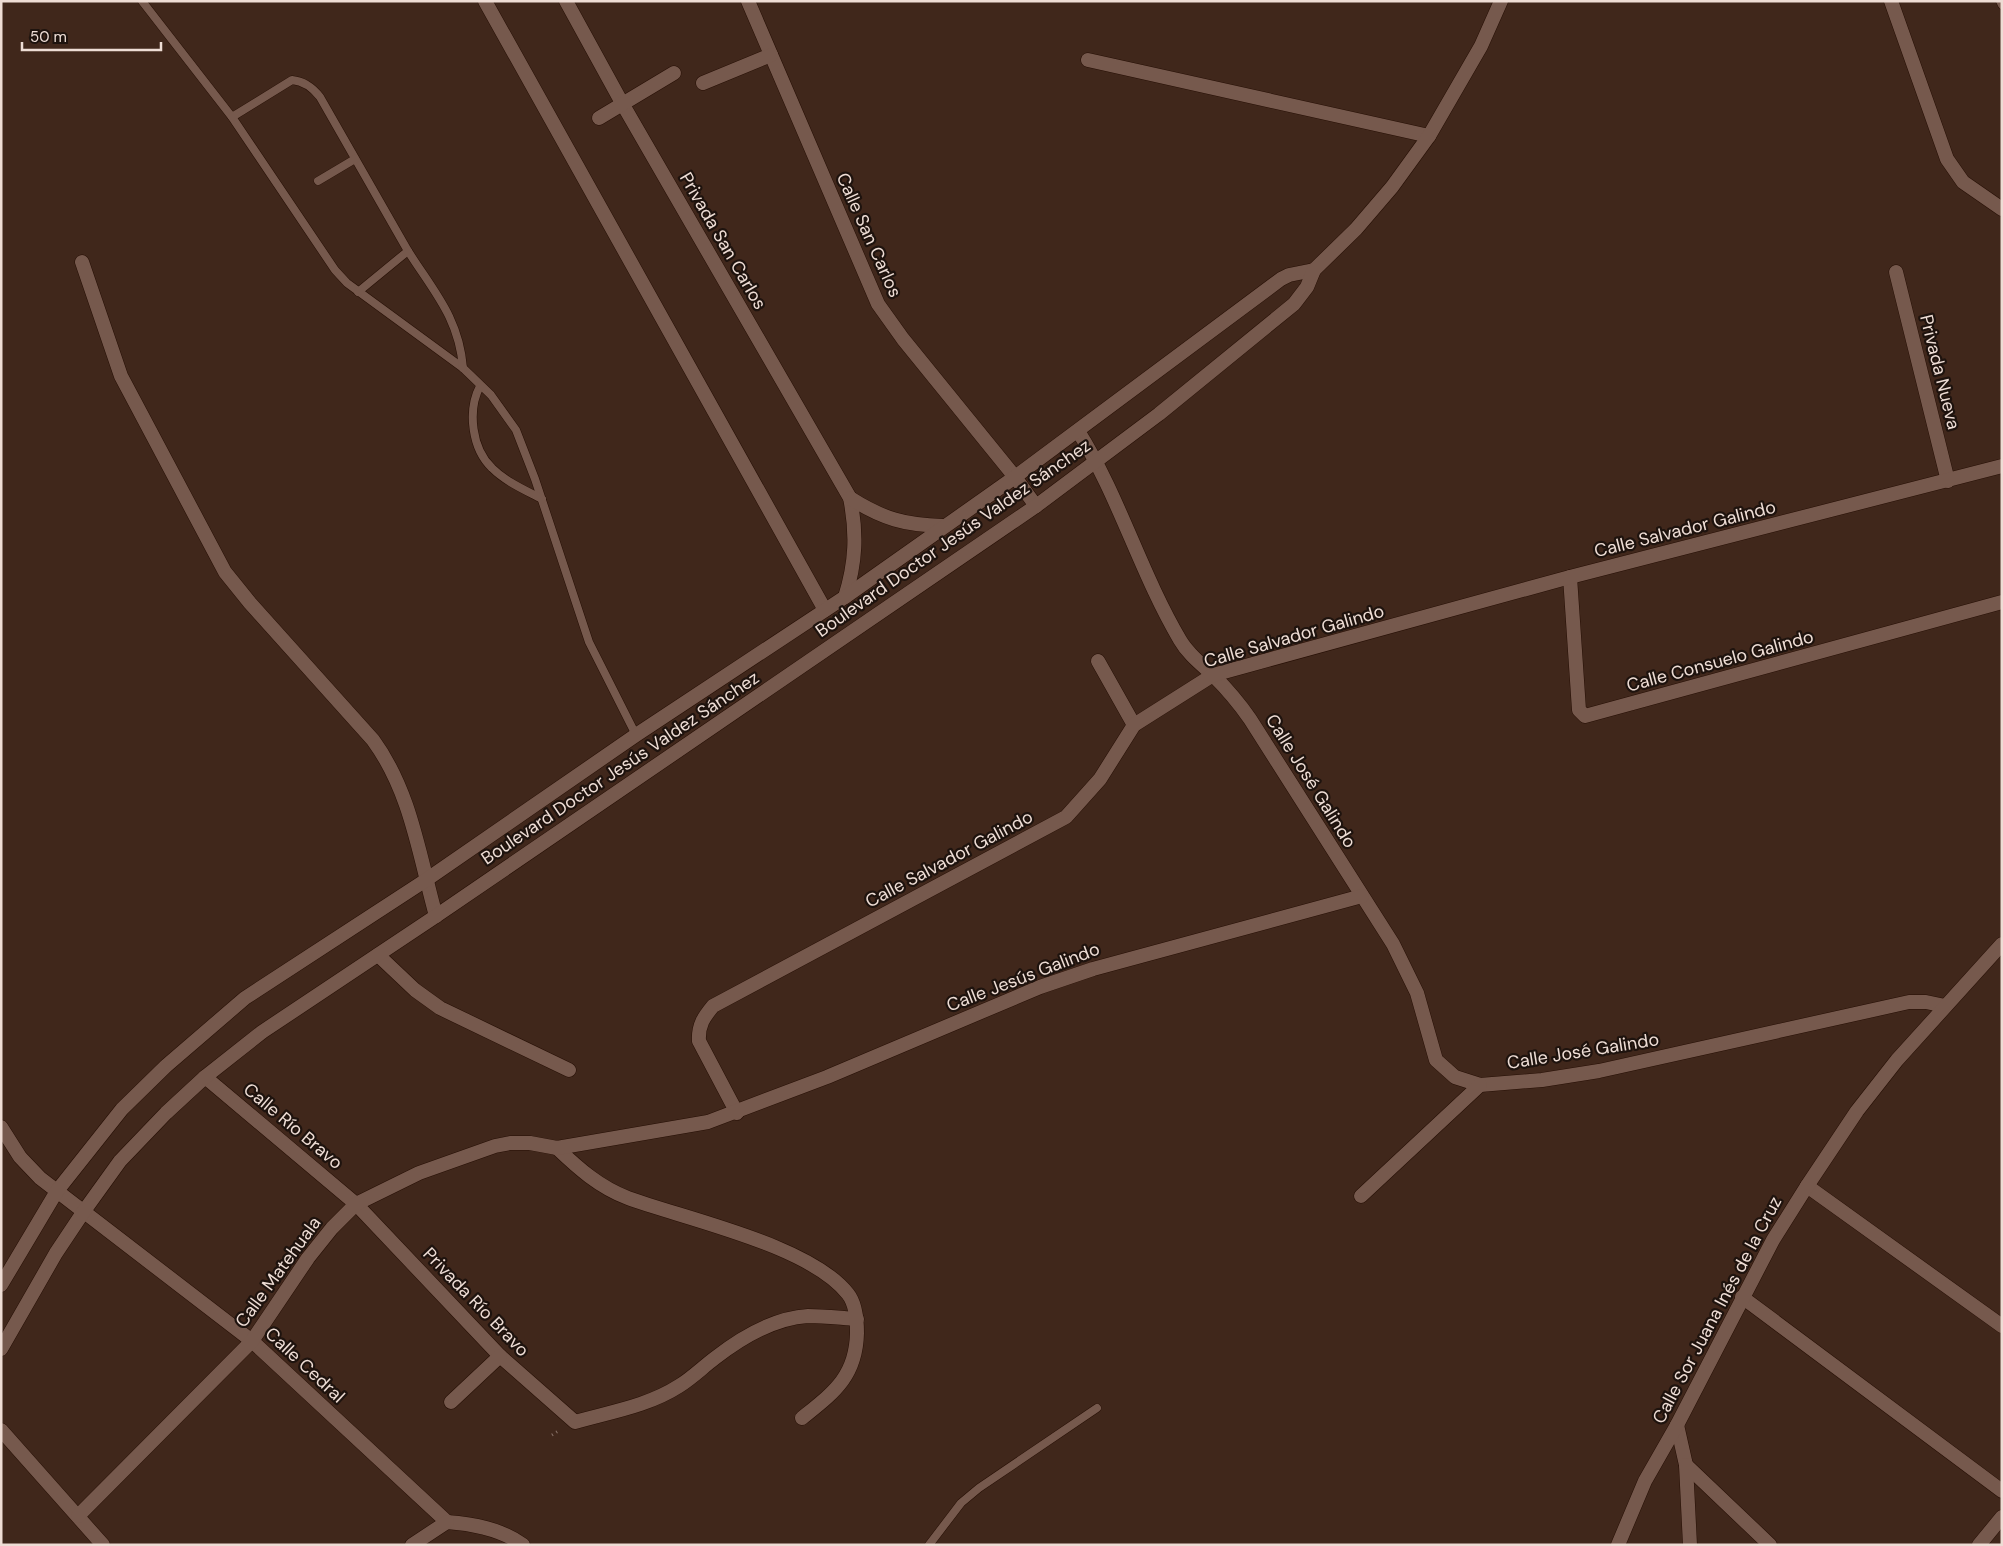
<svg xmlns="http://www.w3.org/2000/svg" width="2003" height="1546" font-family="'DM Sans',sans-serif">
<rect width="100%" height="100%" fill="#40271b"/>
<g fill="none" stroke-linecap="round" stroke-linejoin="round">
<g stroke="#260f05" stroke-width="9">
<g id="service">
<polyline points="142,1 232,117 335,270 347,283 463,368 491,395 516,430 535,479 589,642 636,735"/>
<polyline points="2000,1 2002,5"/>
<path d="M232 117 292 80C303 81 313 88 320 97L408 251 358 292"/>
<polyline points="318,181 355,159"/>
<path d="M408 251C434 292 459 318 463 368"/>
<path d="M480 386C467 411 472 449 492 468 506 482 525 490 542 499"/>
<polyline points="929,1545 961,1503 979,1488 1097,1408"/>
</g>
</g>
<g stroke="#260f05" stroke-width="15">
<g id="minor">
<polyline points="485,1 825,610"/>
<path d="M566 1 622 103 850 498C857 533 856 562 845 597"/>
<polyline points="748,1 878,304 903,339 1015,477 1036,506"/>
<polyline points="1891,1 1947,159 1963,182 2002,209"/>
<polyline points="1088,60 1429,136"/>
<polyline points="703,83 771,55"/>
<polyline points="599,118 674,73"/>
<path d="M82 262 121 376 225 572 250 603 373 740C411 792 419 855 436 916"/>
<polyline points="1896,272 1948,481"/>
<path d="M1078 431C1119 496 1140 572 1180 640 1188 654 1201 664 1213 675 1227 689 1239 703 1250 719L1393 944 1417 993 1436 1060 1455 1077 1480 1085 1542 1080 1599 1071 1909 1002H1926L1945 1006"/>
<path d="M850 498C883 519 905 525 943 526"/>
<polyline points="1570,577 1579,710 1585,716 2002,602"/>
<polyline points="1098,661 1134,725"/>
<polyline points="378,955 415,990 440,1008 569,1070"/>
<path d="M205 1077 356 1204 500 1356 575 1422C610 1412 648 1406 679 1386 692 1378 703 1367 715 1358 742 1337 774 1318 808 1316 824 1316 841 1318 857 1319"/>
<path d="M737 1113 699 1041C698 1025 704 1017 713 1006L1066 817 1100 779 1134 725 1213 675 1570 577 2002 466"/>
<polyline points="1,1127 20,1157 40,1178 252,1341 447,1522"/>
<path d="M557 1148C578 1168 599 1187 628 1198 685 1219 810 1245 848 1294 856 1304 857 1321 857 1333 856 1377 833 1393 802 1418"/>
<polyline points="1807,1186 2002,1326"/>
<polyline points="1361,1196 1480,1085"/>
<polyline points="1742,1297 2002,1491"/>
<polyline points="451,1402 500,1356"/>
<polyline points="1677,1425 1686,1465 1690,1545"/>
<polyline points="1,1430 103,1545"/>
<polyline points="1686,1465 1770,1545"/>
<polyline points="78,1516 252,1341 308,1258 332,1228 356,1204 419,1173 495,1146 510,1143 530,1143 557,1148 708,1122 827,1077 1040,987 1093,969 1362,896"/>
<path d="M447 1522C474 1524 501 1529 523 1545"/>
<polyline points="412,1545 447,1522"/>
<polyline points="1618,1545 1645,1481 1677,1425 1773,1240 1807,1186 1857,1111 1897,1060 2002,944"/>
<polyline points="1979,1545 2002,1517"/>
</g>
</g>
<g stroke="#260f05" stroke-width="15">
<g id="secondary">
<polyline points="1,1285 57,1191 122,1109 166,1066 245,998 426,880 636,735 845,597 1015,477 1281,279 1289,275 1314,270"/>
<polyline points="1,1349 56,1253 84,1211 120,1161 166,1113 205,1077 262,1032 436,916 1036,506 1159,414 1294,304 1307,287 1314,270 1356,229 1392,187 1429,136 1481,46 1501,1"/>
</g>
</g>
<polyline stroke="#8b756b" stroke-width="3" stroke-dasharray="1 4" stroke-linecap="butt" points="552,1435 560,1430"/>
<use href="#service" stroke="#76594d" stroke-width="8"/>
<use href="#minor" stroke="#76594d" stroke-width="14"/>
<use href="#secondary" stroke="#76594d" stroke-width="14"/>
</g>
<g text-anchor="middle" stroke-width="4.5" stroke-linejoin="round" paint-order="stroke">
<g font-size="18" fill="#eeddd5" stroke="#1e130e">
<text transform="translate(869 235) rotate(66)" y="6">Calle San Carlos</text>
<text transform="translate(723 241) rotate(60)" y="6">Privada San Carlos</text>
<text transform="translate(1940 372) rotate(76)" y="6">Privada Nueva</text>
<text transform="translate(1685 529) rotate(-14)" y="6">Calle Salvador Galindo</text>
<text transform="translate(953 538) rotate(-35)" y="6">Boulevard Doctor Jesús Valdez Sánchez</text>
<text transform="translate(1294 636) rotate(-16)" y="6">Calle Salvador Galindo</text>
<text transform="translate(1720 661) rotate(-15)" y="6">Calle Consuelo Galindo</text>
<text transform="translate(620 768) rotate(-34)" y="6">Boulevard Doctor Jesús Valdez Sánchez</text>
<text transform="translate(1311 781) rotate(58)" y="6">Calle José Galindo</text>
<text transform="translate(949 859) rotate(-28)" y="6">Calle Salvador Galindo</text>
<text transform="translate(1023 977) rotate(-21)" y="6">Calle Jesús Galindo</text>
<text transform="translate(1583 1051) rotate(-9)" y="6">Calle José Galindo</text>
<text transform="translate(293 1126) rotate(40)" y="6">Calle Río Bravo</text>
<text transform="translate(278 1272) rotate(-54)" y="6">Calle Matehuala</text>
<text transform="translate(476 1302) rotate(46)" y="6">Privada Río Bravo</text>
<text transform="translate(1717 1310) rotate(-62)" y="6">Calle Sor Juana Inés de la Cruz</text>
<text transform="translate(305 1365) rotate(43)" y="6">Calle Cedral</text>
</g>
</g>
<rect width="2003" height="1546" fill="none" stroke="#eeddd5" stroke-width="5"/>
<path d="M22 42v8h139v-8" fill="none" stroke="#eeddd5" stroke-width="2.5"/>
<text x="30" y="42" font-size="15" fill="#eeddd5" stroke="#1e130e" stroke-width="4" paint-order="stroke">50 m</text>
</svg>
